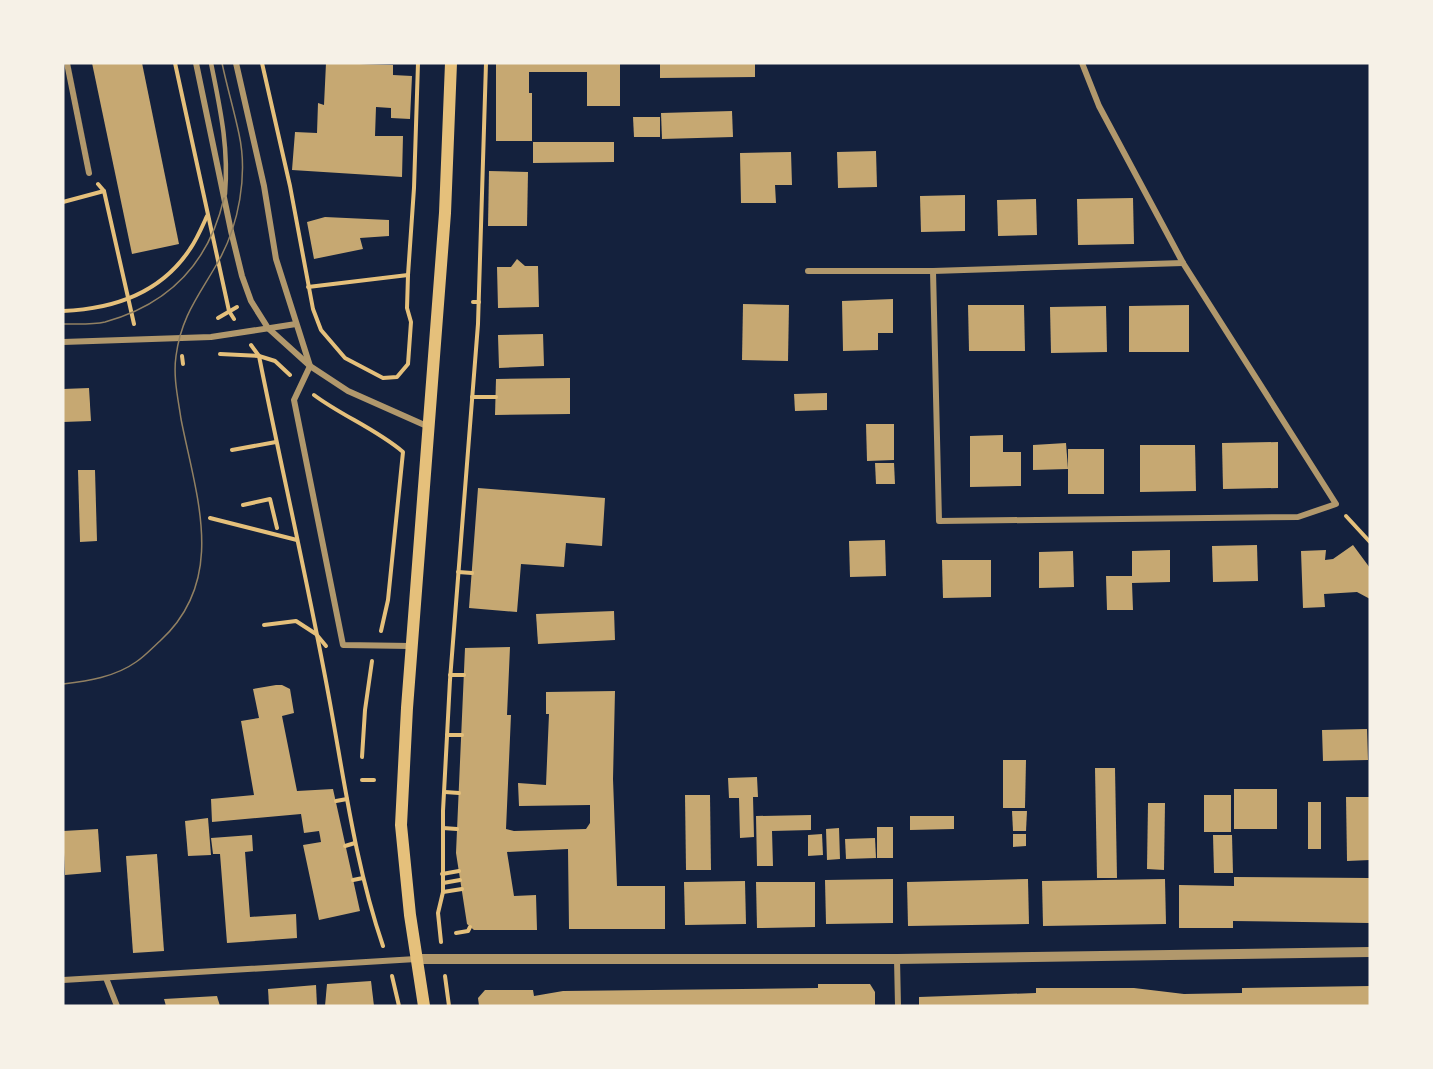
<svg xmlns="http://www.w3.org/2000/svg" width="1433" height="1069" font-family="'PT Serif',serif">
<rect width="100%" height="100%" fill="#14213d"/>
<g fill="#c6a872">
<polygon points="92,63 142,63 179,244 132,254"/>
<polygon points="326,63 393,65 393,75 412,76 410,119 391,118 391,108 376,107 375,136 403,136 402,177 292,170 295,132 317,133 318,103 324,105"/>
<polygon points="496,63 620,63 620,106 587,106 587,72 529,72 529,93 532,93 532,141 496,141"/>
<polygon points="660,63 755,63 755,77 660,78"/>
<polygon points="732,111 733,137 662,139 661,113"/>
<polygon points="633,117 660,117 660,137 634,137"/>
<polygon points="533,142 614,142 614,162 533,163"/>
<polygon points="876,151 877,187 838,188 837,152"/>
<polygon points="791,152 792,185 775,185 776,203 741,203 740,153"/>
<polygon points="489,171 528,172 527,226 488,226"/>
<polygon points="965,195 965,231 921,232 920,196"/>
<polygon points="1133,198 1134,244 1078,245 1077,199"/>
<polygon points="1036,199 1037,235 998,236 997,200"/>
<polygon points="325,217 389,220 389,236 360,238 363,249 314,259 307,222"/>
<polygon points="517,259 525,266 538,266 539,307 498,308 497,267 511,267"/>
<polygon points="893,299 893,333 878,333 878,350 843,351 842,301"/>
<polygon points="743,304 789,305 788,361 742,360"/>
<polygon points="968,305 1024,305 1025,351 969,351"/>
<polygon points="1189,305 1189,352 1129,352 1129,306"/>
<polygon points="1106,306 1107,352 1051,353 1050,307"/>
<polygon points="543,334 544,366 499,368 498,335"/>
<polygon points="570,378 570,414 495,415 496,379"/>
<polygon points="89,388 91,421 63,422 63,389"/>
<polygon points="827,393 827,410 795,411 794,394"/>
<polygon points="866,424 894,424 894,460 867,461"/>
<polygon points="1003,435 1003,452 1021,452 1021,486 970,487 970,436"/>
<polygon points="1278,442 1278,488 1223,489 1222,443"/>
<polygon points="1066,443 1068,469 1033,470 1033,445"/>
<polygon points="1140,445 1195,445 1196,491 1140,492"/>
<rect x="1068" y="449" width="36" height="45"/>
<polygon points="875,463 894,463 895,484 876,484"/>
<polygon points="78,470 95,470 97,541 80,542"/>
<polygon points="478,488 605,498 602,546 566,543 564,567 521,564 517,612 469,608"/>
<polygon points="885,540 886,576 850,577 849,541"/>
<polygon points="1257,545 1258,581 1213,582 1212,546"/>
<polygon points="1353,545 1370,568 1370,599 1357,592 1324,594 1325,607 1303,608 1301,551 1326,550 1325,560 1333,559"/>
<polygon points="1170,550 1170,582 1132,583 1133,610 1107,610 1106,576 1132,576 1132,551"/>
<polygon points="1073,551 1074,587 1039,588 1039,552"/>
<polygon points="942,560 991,560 991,597 943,598"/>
<polygon points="614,611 615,640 538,644 536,614"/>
<polygon points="510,647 507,715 511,715 506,829 514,831 586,829 590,823 590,805 519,806 518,783 546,785 549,714 546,714 546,692 615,691 613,779 617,886 665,886 665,929 569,929 568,849 507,852 514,896 536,895 537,930 474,930 467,924 456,853 465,648"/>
<polygon points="276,685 282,685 290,689 294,713 282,716 297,791 333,789 360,911 319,920 303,845 321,842 320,836 319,831 304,833 301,814 212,822 211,799 254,795 241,721 259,718 253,689"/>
<polygon points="1367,729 1368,760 1323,761 1322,730"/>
<polygon points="1003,760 1026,760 1025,808 1003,808"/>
<polygon points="1095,768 1115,768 1117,878 1097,878"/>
<polygon points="757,777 758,797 753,797 754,837 740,838 739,798 729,798 728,778"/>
<rect x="1234" y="789" width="43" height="40"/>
<polygon points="685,795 710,795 711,870 686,870"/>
<rect x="1204" y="795" width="27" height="37"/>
<polygon points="1346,797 1369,797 1370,860 1347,861"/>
<rect x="1308" y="802" width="13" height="47"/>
<polygon points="1148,803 1165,803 1164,870 1147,869"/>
<polygon points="1012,811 1027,811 1026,831 1013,831"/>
<polygon points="811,815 811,830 772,831 773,866 757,866 756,816"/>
<polygon points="910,816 954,816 954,829 910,830"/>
<polygon points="208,818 211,855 188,856 185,821"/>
<rect x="877" y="827" width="16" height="31"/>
<polygon points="839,828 840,859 827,860 826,829"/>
<polygon points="98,829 101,872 65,875 63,831"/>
<polygon points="822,834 823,855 808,856 808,835"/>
<polygon points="1013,834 1026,834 1026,846 1013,847"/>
<polygon points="252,835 253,851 245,852 250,917 296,914 297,938 227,943 220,854 213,854 211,838"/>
<polygon points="1213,835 1232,835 1233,873 1214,873"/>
<polygon points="875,838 876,858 846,859 845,839"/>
<polygon points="157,854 164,951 133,953 126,856"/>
<polygon points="1234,877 1369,878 1369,923 1233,921 1233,928 1179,928 1179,885 1234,886"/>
<polygon points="893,879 893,923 826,924 825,880"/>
<polygon points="1028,879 1029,924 908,926 907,882"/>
<polygon points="1165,879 1166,924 1043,926 1042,881"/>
<polygon points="745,881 746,924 685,925 684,882"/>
<polygon points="756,882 815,882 815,927 757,928"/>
<polygon points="371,981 374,1006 325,1006 327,984"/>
<polygon points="818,984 870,984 875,992 875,1006 479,1006 478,998 485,990 533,990 534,996 563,991 818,988"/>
<polygon points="316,985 317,1006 269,1006 268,989"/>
<polygon points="1370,986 1370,1006 919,1006 919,997 1036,993 1036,988 1134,988 1184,994 1242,993 1242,988"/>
<polygon points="217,996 220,1006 166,1006 164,999"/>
</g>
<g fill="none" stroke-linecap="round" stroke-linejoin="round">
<g stroke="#e5c07b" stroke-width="4">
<polyline points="175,63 229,311 234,319"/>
<polyline points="262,63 290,186 313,309 321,330 345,358 383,378 397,377 408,364 411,322 407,308 408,275 414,188 418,63"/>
<polyline points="98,184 104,191 134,324"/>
<polyline points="63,202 104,191"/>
<polyline points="308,287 408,275"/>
<polyline points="473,302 479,302"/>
<path d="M63 311C113 309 161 293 190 249 197 239 202 227 207 216"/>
<polyline points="218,318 237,307"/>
<path d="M251 345 259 356C282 471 309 587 330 703 345 785 356 867 383 946"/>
<polyline points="220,354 259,356 275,361 290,375"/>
<polyline points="182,356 183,364"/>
<path d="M314 395C342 416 376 429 403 452L388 600 381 631"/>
<polyline points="472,397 496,397"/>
<polyline points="232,450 276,442"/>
<polyline points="243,505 270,499 277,528"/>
<polyline points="1346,516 1370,542"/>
<polyline points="210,518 297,540"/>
<polyline points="458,572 472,573"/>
<polyline points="264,625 296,621 316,634 326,646"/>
<polyline points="450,675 464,675"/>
<polyline points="447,735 462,735"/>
<polyline points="362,757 365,710 372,661"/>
<polyline points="362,780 374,780"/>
<polyline points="445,792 459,793"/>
<polyline points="336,801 347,799"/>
<polyline points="443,828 457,829"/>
<polyline points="345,846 355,843"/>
<polyline points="442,874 459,871"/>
<polyline points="353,880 363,878"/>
<polyline points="443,883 460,880"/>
<polyline points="443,892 462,889"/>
<polyline points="456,933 468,931 470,927"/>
<polyline points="441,942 438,913 443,892 443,811 450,680 478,324 486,63"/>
<polyline points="392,976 399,1006"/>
<polyline points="445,976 449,1006"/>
</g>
<path stroke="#b1986c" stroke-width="4.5" d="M211 63C220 108 229 147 225 194"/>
<g stroke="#b1986c" stroke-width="6">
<polyline points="67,63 89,173"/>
<polyline points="196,63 231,231 242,276 251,301 268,328 310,366 348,391 429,427"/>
<polyline points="236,63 264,186 276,259 310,366 294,400 343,645 411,646"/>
<polyline points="808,271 933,271 1183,263"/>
<polyline points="933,271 939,521 1298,517 1336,504 1183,263 1099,106 1082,63"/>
<polyline points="63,342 211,337 296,324"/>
<polyline points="897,959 898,1006"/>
<polyline points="106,978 117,1006"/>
<polyline points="63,980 416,959"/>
</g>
<polyline stroke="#b1986c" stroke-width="10" points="416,959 897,959 1370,952"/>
<polyline stroke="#e5c07b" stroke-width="12" points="424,1006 410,915 401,825 407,708 445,213 451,63"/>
<g stroke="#918062" stroke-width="1.5">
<path d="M63 324C76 324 92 325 105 322 170 304 209 263 224 198"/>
<path d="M63 684C88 681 115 677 136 662 145 656 152 648 160 641 228 579 196 496 181 419 178 398 173 377 176 356 181 316 200 294 218 262 239 225 248 175 239 134 234 110 227 87 222 63"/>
</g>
</g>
<rect width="1433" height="1069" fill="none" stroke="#f6f1e7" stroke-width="129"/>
</svg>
